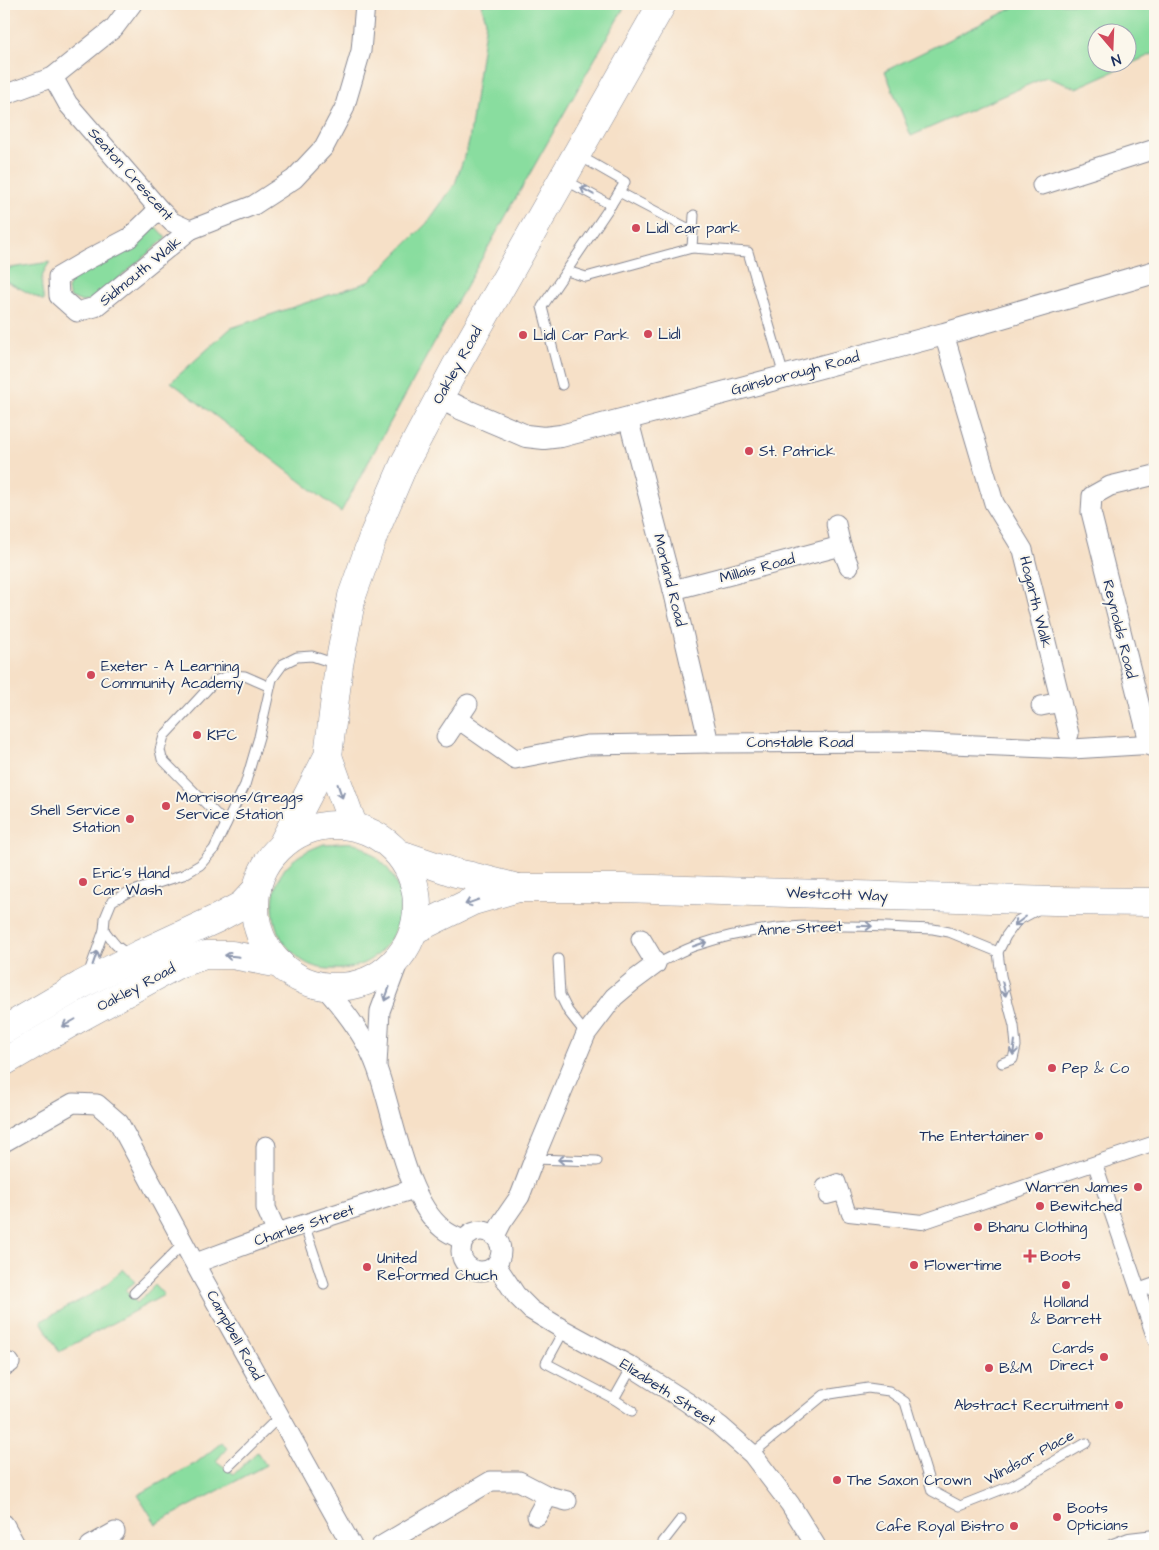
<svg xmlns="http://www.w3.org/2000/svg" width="1159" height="1550" font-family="'Architects Daughter',sans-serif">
<rect width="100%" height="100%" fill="#fbf7ec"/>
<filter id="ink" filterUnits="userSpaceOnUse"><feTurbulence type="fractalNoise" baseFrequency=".02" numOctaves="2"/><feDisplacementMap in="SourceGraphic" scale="10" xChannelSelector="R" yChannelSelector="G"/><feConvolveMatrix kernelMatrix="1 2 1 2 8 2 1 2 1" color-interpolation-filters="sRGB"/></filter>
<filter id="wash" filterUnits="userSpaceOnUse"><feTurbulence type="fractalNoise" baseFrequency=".0096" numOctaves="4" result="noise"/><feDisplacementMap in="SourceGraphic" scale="20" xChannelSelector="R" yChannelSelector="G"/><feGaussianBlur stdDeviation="1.12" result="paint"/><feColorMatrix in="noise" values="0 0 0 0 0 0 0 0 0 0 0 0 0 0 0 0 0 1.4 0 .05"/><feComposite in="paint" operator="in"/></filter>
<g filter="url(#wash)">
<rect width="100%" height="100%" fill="#f6e0c7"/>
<g fill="#89dd9f" stroke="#52867e" fill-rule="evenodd">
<polygon points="481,4 626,4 435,341 341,512 171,382 231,328 368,282 427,223 455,184 469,142 486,21"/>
<path d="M1021 4H1155V53L1076 88 1046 77 911 136 885 71ZM1096 32H1126V62H1096Z"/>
<path d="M154 225 166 238 92 301 82 302 70 297C68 292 67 287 70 282 80 267 136 236 154 225Z"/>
<path d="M50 262C39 277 41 284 44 301L4 280V269Z"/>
<path d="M324 844C334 844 349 841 358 844 365 847 371 854 377 858 425 896 393 973 332 969 322 969 312 967 303 961 299 959 295 954 292 951 268 931 267 887 288 865 299 854 311 849 324 844Z"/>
<polygon points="123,1269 135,1282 125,1290 137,1303 155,1285 164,1295 59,1352 41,1321 101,1289"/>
<polygon points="221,1443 227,1448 216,1461 234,1474 257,1452 266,1465 156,1524 138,1495 196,1463"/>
</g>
</g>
<g filter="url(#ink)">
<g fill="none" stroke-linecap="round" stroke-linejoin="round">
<g stroke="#888892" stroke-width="11">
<g id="service">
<polyline points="565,180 611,205"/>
<polyline points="619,192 693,231"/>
<polyline points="694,215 692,248 748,252 784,376"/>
<polyline points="567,271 586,277 692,248"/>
<polyline points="562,385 542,307 611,205 625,182 578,155"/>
<polyline points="226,824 162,759 160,750 164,736 215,681 231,675 245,676 270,687"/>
<path d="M104 930C111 939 117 950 129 953"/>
<polyline points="558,959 560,995 568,1011 586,1034"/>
<path d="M656 964C670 958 684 949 698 945 777 918 852 926 933 929L949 932 998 952"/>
<polyline points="89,972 104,930 105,918 112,901 127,893 183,875 200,865 214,849 245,785 259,737 272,679 283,664 297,657 312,656 336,664"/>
<polyline points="1002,1063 1013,1059 1016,1046 1014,1026 1001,976 998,952 1006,936 1017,921 1041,908"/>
<polyline points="534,1159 597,1161"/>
<polyline points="304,1224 324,1284"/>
<polyline points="134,1293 184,1243"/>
<polyline points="564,1330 546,1363 614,1399 632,1411"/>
<polyline points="614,1399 632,1367"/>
<polyline points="752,1454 824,1395 868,1388 889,1391 905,1402 932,1491 960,1506 1013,1485 1086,1443"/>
<polyline points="229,1466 280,1416"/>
<polyline points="663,1546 663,1542 681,1519"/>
</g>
</g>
<g stroke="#888892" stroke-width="16">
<g id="pedestrian">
<polyline points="1095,1164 1155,1340"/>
<polyline points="824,1186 838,1181 849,1214 922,1222 1155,1143"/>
<polyline points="827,1197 842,1193"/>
<polyline points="1138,1291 1155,1285"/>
<polyline points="1113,1546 1129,1540 1155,1537"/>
</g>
</g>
<g stroke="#888892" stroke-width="21">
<g id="minor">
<polyline points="53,77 68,104 159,209 172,222 190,230 254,205 294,179 324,147 344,109 361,51 365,4"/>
<polyline points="4,95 53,77 114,28 132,4"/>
<polyline points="1042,185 1155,149"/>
<polyline points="159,209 129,238 87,260 58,277 59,296 77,312 95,307 190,230"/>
<polyline points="944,334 994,503 1023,550 1069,734"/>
<polyline points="628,418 673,590 709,743"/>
<polyline points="836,524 841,546 849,566"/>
<polyline points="673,590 841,546"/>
<polyline points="1041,706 1061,702"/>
<polyline points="458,719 515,759 587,745 709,743 905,742 1072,749 1155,744"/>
<polyline points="446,737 468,704"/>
<polyline points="1150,746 1091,512 1092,496 1110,486 1155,475"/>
<path d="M323 986C345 1010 366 1037 377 1068 394 1114 405 1199 443 1229 449 1234 456 1237 463 1240"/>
<polyline points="377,1065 380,1011 401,955"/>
<polyline points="4,1142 73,1103 97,1104 119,1123 202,1277 352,1546"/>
<polyline points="266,1146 266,1208 277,1233"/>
<circle cx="481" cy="1251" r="20"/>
<polyline points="495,1236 502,1222 520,1196 534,1159 586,1034 614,997 633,981 656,964 641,939"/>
<polyline points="196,1263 277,1233 414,1189"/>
<polyline points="496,1265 516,1295 531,1310 564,1330 632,1367 687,1402 720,1426 752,1454 790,1504 816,1546"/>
<polyline points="4,1366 10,1363"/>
<polyline points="537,1516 548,1496"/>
<polyline points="4,1524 16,1546"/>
<polyline points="90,1546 115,1532"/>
<polyline points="381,1546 491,1481 519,1481 548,1496 567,1501"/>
</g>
</g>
<g stroke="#888892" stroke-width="24">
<polyline id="tertiary" points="439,397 460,408 526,436 544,438 561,436 944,334 1155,272"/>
</g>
<g stroke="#888892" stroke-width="29">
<g id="primary">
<polyline points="328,756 353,825"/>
<polyline points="282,845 328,756 339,665 352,596 374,534 404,464 455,368 662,4"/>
</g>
</g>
<g stroke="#888892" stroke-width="29">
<g id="trunk">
<circle cx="336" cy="906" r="81"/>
<polyline points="400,854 456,873 471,876 518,888"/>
<polyline points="414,930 473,901 518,888 622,888 1054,901 1155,902"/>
<polyline points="4,1030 81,985 138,955 218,918 242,905 257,889"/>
<polyline points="4,1062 81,1017 178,964 205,955 232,955 280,964"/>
</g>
</g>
<use href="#service" stroke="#fff" stroke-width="9"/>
<use href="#pedestrian" stroke="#fff" stroke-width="14"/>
<use href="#minor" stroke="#fff" stroke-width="19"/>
<use href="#tertiary" stroke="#fff" stroke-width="22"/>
<use href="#primary" stroke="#fff" stroke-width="28"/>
<use href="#trunk" stroke="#fff" stroke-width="28"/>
</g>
<defs><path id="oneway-shaft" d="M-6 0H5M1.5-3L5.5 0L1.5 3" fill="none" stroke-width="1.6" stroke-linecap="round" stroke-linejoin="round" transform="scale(1.25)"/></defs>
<g stroke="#8d97ae">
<use href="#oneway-shaft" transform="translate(587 191) rotate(-151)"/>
<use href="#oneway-shaft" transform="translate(340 791) rotate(71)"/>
<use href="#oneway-shaft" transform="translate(472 902) rotate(160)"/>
<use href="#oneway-shaft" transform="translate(1020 921) rotate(143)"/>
<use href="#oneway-shaft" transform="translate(865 926) rotate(2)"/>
<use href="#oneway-shaft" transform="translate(700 944) rotate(-19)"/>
<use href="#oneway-shaft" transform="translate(232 956) rotate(-174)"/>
<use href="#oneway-shaft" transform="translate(95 958) rotate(-71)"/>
<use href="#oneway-shaft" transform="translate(1004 989) rotate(76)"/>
<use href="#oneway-shaft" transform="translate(387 994) rotate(110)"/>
<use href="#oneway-shaft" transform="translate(69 1023) rotate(150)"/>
<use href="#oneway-shaft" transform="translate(1014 1048) rotate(97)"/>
<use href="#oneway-shaft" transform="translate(565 1160) rotate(-178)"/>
</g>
</g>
<g fill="#d1495b" stroke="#fbf7ec" stroke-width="2">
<circle cx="636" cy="228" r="5"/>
<circle cx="648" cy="334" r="5"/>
<circle cx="523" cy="335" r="5"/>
<circle cx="749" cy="451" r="5"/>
<circle cx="91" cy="675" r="5"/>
<circle cx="197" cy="735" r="5"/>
<circle cx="166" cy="806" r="5"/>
<circle cx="130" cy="819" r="5"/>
<circle cx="83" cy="882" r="5"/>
<circle cx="1052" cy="1068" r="5"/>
<circle cx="1039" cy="1136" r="5"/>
<circle cx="1138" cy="1187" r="5"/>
<circle cx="1040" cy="1206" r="5"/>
<circle cx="978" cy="1227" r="5"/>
<path d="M1027.5 1248.5h5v5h5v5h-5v5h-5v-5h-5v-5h5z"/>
<circle cx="914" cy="1265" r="5"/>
<circle cx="367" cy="1267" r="5"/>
<circle cx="1066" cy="1285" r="5"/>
<circle cx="1104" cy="1357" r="5"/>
<circle cx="989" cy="1368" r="5"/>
<circle cx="1119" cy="1405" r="5"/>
<circle cx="837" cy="1480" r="5"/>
<circle cx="1057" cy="1517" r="5"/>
<circle cx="1014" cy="1526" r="5"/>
</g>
<g text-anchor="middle" stroke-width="4" stroke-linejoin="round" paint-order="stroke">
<g font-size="15" fill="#1b2f5e" stroke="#fbf7ec">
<text transform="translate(131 174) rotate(48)" y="5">Seaton Crescent</text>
<text transform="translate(140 271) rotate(-39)" y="5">Sidmouth Walk</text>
<text transform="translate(457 365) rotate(-61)" y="5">Oakley Road</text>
<text transform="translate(795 373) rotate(-15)" y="5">Gainsborough Road</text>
<text transform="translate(757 568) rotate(-15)" y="5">Millais Road</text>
<text transform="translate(670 580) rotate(76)" y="5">Morland Road</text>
<text transform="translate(1036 602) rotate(76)" y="5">Hogarth Walk</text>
<text transform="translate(1120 629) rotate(76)" y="5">Reynolds Road</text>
<text x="800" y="747">Constable Road</text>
<text transform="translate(837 894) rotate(2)" y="5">Westcott Way</text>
<text transform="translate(800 928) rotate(-3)" y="5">Anne Street</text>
<text transform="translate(136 987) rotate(-28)" y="5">Oakley Road</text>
<text transform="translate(304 1225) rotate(-18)" y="5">Charles Street</text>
<text transform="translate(235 1335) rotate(61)" y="5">Campbell Road</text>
<text transform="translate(668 1392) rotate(33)" y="5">Elizabeth Street</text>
<text transform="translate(1029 1457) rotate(-28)" y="5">Windsor Place</text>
</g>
<g font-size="15" fill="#1b2f5e" stroke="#fbf7ec" text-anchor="start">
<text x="646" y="233">Lidl car park</text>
<text x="658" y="339">Lidl</text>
<text x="533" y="340">Lidl Car Park</text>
<text x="759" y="456">St. Patrick</text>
<text x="101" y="671">Exeter - A Learning<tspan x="101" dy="17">Community Academy</tspan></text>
<text x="207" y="740">KFC</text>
<text x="176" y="802">Morrisons/Greggs<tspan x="176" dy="17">Service Station</tspan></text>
<text x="120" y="815" text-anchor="end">Shell Service<tspan x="120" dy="17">Station</tspan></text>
<text x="93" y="878">Eric's Hand<tspan x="93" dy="17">Car Wash</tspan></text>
<text x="1062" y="1073">Pep &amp; Co</text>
<text x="1029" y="1141" text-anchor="end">The Entertainer</text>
<text x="1128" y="1192" text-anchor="end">Warren James</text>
<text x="1050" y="1211">Bewitched</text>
<text x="988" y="1232">Bhanu Clothing</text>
<text x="1040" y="1261">Boots</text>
<text x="377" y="1263">United<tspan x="377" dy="17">Reformed Chuch</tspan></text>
<text x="924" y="1270">Flowertime</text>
<text x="1066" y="1307" text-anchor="middle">Holland<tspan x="1066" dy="17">&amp; Barrett</tspan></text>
<text x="1094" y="1353" text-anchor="end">Cards<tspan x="1094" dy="17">Direct</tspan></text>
<text x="999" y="1373">B&amp;M</text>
<text x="1109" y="1410" text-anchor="end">Abstract Recruitment</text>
<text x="847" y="1485">The Saxon Crown</text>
<text x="1067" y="1513">Boots<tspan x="1067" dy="17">Opticians</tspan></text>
<text x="1004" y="1531" text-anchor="end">Cafe Royal Bistro</text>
</g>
</g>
<rect width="1159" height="1550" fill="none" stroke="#fbf7ec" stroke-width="20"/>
<g transform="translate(1112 48) rotate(161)"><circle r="24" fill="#fbf7ec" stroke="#a1a7b3"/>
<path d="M0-4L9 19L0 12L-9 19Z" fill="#d1495b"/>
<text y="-8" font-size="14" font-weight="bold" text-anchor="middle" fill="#1b2f5e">N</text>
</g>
</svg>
